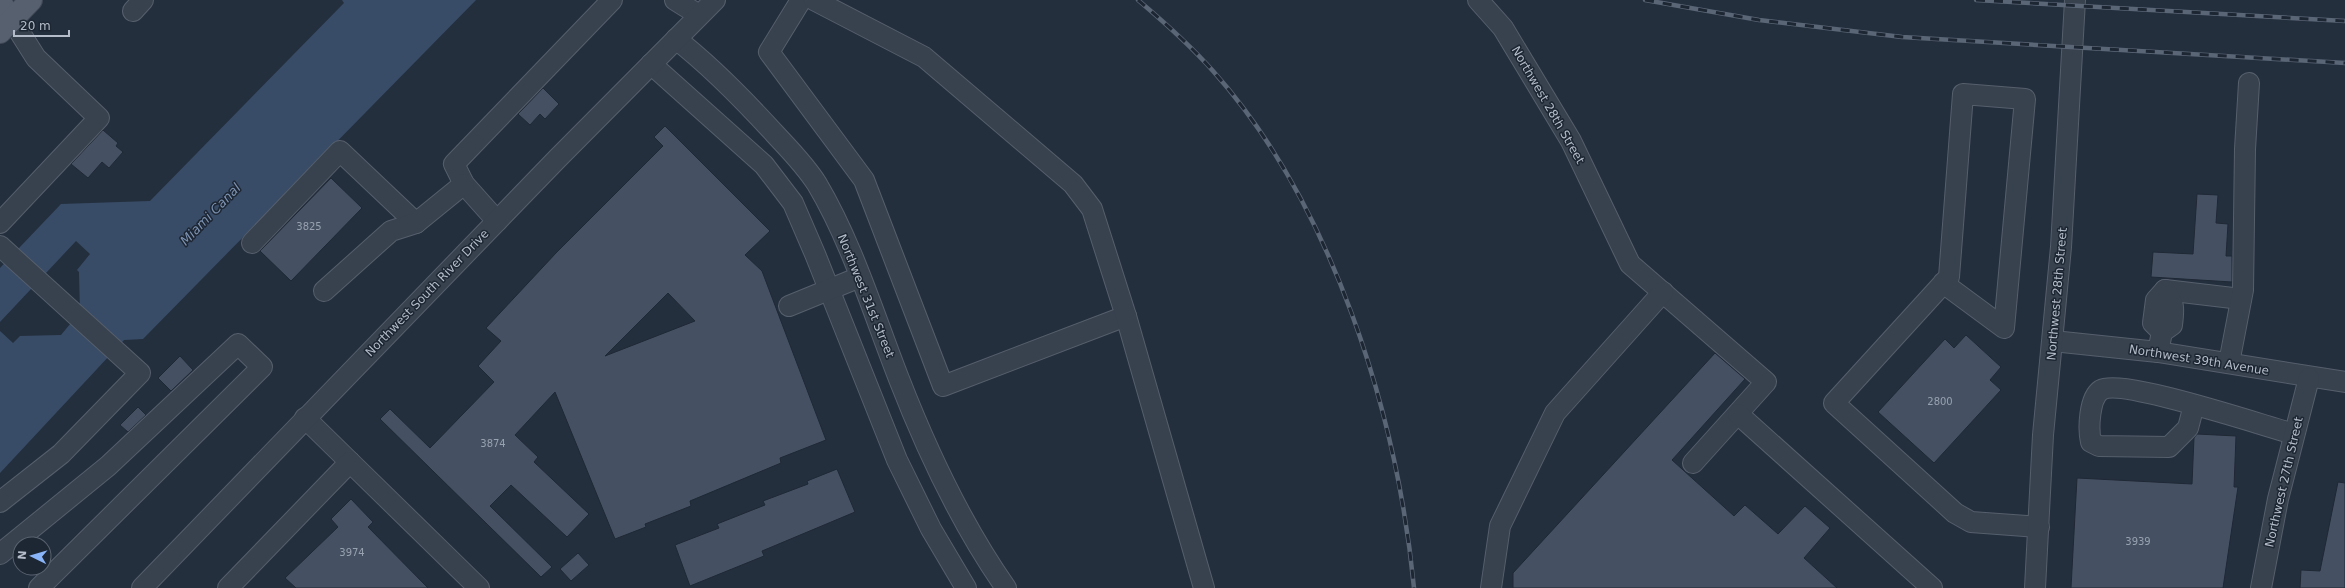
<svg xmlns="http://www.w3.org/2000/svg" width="2345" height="588" font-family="'DejaVu Sans',sans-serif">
<rect width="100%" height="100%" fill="#242f3e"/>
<polygon fill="#394c67" points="342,0 476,0 143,339 124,340 0,473 0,331 13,343 20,336 61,335 80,312 79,272 77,270 90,254 76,241 0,322 0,268 61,204 150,201 344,3"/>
<g fill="#455162" stroke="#1f2835" fill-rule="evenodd">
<polygon points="543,88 559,104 545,119 540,114 530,125 518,114"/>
<path d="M665 126 770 231 745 255 762 271 826 440 780 458 781 463 690 501 691 506 645 524 646 527 615 539 555 392 515 435 538 457 534 462 589 514 567 537 511 485 490 506 552 567 541 577 380 419 390 409 430 448 494 382 478 366 501 341 486 328 556 253 663 146 654 137ZM668 293 695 321 605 356Z"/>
<polygon points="103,130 118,143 116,146 123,152 109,168 102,162 88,178 71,164"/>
<polygon points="331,178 362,208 291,281 260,251"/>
<polygon points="2197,194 2218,195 2216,223 2228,224 2226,256 2232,256 2232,282 2151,277 2153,252 2193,254"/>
<polygon points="1966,335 2001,367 1990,380 2001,390 1934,463 1878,412 1945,339 1954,348"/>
<polygon points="1715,353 1745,379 1672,460 1734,516 1745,505 1778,534 1805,506 1830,528 1804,558 1837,588 1513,588 1513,573"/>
<polygon points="180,356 193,370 171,391 158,378"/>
<polygon points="138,407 146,415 128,432 120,425"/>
<polygon points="2197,434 2236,436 2234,487 2238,487 2223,588 2071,588 2077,478 2192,484 2194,438"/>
<polygon points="837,469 855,512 762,551 764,556 690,586 675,545 719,528 717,524 765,505 763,501 808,484 807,481"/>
<polygon points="2338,482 2345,483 2345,588 2300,588 2301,570 2320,571"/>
<polygon points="351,499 373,522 368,527 428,588 296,588 285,578 338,527 331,519"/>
<polygon points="578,553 589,565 571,581 560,569"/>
</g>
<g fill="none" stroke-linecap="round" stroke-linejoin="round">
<g stroke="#565f6c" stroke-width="22">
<g id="minor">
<polyline points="675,0 699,15"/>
<polyline points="801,0 769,52 864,180 943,386 1126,316"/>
<polyline points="814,0 924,57 1073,184 1092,209 1126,316 1204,588"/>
<polyline points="1478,0 1503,28 1571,141 1630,264 1766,382 1693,463"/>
<polyline points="133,11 143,0"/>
<path d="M676 39C712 67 744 100 775 134 790 150 805 165 817 184 852 243 874 315 899 379 927 451 961 524 1006 588"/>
<polyline points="651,64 764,165 793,203 815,254 897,460 931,529 966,588"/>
<polyline points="497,221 464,184 454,164 612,0"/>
<polyline points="0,223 99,118 36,58 12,20"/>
<polyline points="252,243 340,151 416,223"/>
<polyline points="0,246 140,373 61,454 0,502"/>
<polyline points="1943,283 2004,328 2025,99 1963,94 1949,277 1834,403 1955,513 1971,522 2039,527"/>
<polyline points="2165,290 2241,299"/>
<polyline points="324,291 391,231 416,223 464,184"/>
<polyline points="789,306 860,277"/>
<polyline points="2053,341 2158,352 2345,382"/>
<path d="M2158 352 2162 332 2172 325C2174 307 2175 306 2165 290L2156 300 2153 323 2162 332"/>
<polyline points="2229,363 2243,290 2245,149 2249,83"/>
<path d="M2194 405 2188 428 2169 447 2099 446 2091 442C2088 429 2089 398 2101 390 2122 378 2264 426 2294 434"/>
<polyline points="1738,414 1932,588"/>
<polyline points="305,418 350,462"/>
<polyline points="0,554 108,466 238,344 262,367 39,588"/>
<polyline points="142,588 557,159 715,0"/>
<polyline points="228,588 350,462 479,588"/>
<polyline points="1491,588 1500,526 1555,413 1663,292"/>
<polyline points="2035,588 2043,435 2061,247 2075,0"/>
<polyline points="2261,588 2278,499 2309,378"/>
</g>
</g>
<g stroke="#414a57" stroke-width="24">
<g id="major">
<polyline points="0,2 12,20"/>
<polyline points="0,32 31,0"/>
</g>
</g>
<use href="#minor" stroke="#38414e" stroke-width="20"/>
<use href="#major" stroke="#56606e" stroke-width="22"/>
<g stroke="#5a6575" stroke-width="4.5">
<g id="rail">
<path d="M1138 0C1164 22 1190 45 1213 71 1332 204 1397 413 1414 588"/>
<polyline points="1645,0 1759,20 1902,37 2345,63"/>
<polyline points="1976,0 2345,21"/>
</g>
</g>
<use href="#rail" stroke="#1d2633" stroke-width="3" stroke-dasharray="9" stroke-linecap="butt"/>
</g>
<g text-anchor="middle" stroke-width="3" stroke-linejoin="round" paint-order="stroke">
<g font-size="10" fill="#98a1af">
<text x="309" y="230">3825</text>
<text x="1940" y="405">2800</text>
<text x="493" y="447">3874</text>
<text x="2138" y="545">3939</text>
<text x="352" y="556">3974</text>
</g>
<g font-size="12" fill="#b4bcc9" stroke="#1d2633">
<text transform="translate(1548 105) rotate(60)" y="4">Northwest 28th Street</text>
<text transform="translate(427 293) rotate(-46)" y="4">Northwest South River Drive</text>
<text transform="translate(2057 294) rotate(-85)" y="4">Northwest 28th Street</text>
<text transform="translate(866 296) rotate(68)" y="4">Northwest 31st Street</text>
<text transform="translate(2199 360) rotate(9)" y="4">Northwest 39th Avenue</text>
<text transform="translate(2284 482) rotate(-77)" y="4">Northwest 27th Street</text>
</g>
<g font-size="13" font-style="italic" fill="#7c92b1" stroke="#1d2633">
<text transform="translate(210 214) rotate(-46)" y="5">Miami Canal</text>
</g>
</g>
<g transform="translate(32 556) rotate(275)"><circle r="19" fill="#1d2633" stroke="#59626f"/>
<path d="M0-3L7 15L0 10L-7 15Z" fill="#8ab4f8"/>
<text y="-6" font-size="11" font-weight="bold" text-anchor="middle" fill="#b4bcc9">N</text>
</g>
<path d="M14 30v6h55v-6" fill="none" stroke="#b4bcc9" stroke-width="2"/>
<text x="20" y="30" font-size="12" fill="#b4bcc9" stroke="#1d2633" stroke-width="3" paint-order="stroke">20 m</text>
</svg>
